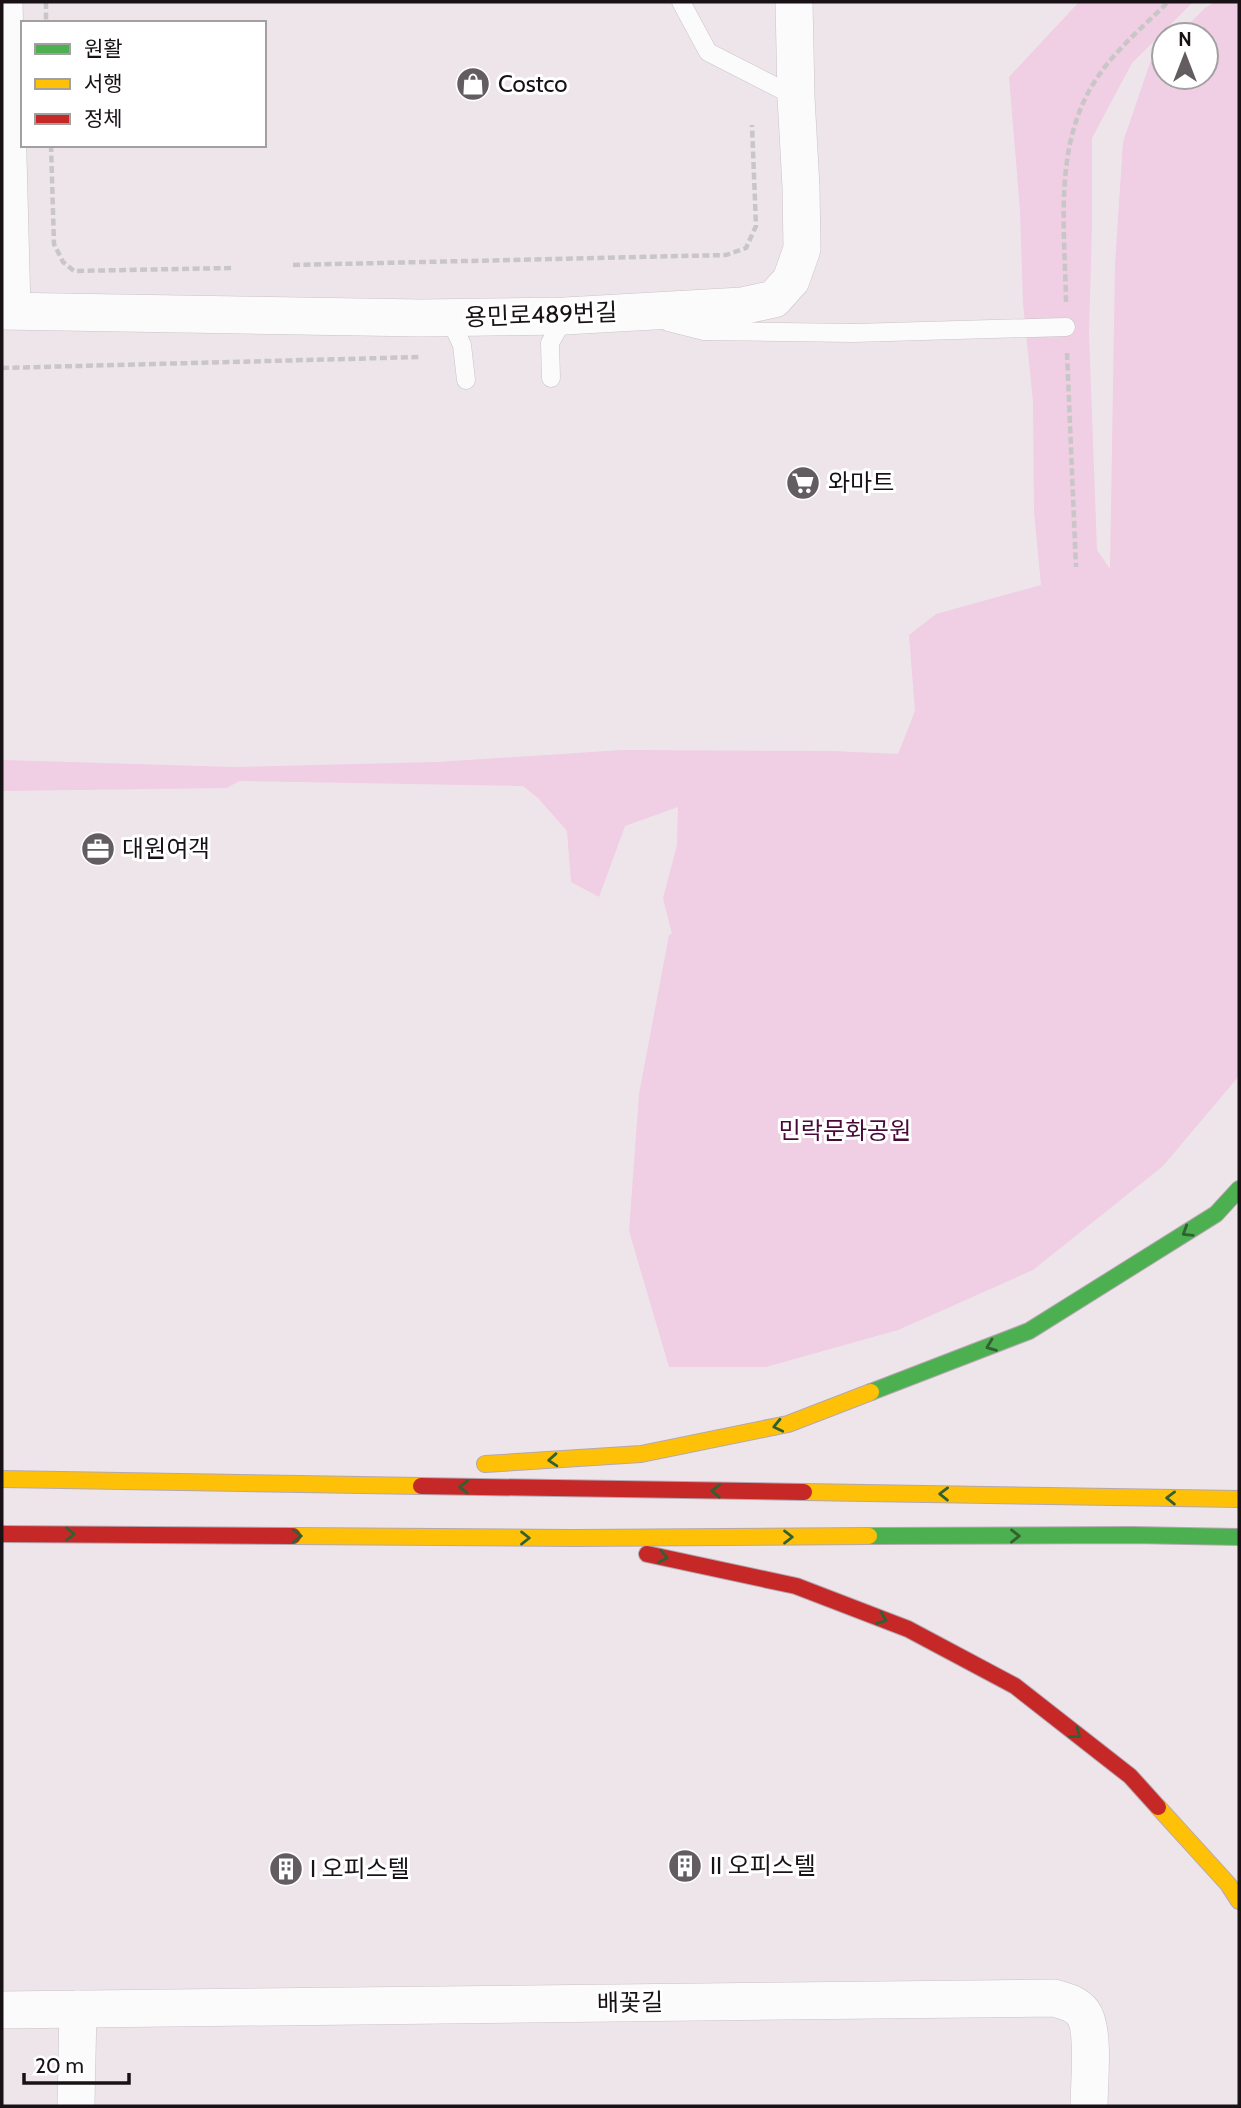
<svg xmlns="http://www.w3.org/2000/svg" width="1241" height="2108" font-family="Cabin,'Noto Sans KR',sans-serif">
<rect width="100%" height="100%" fill="#eee5eb"/>
<polygon fill="#f0cee3" points="1079,2 1193,2 1132,63 1092,138 1092,224 1089,334 1097,550 1110,569 1115,264 1123,142 1150,63 1164,49 1164,77 1206,77 1206,35 1178,35 1205,8 1215,2 1239,2 1239,1076 1163,1166 1033,1270 898,1330 766,1367 669,1367 629,1231 639,1094 669,935 672,934 663,898 677,845 678,807 625,826 599,897 571,882 567,831 538,798 523,786 240,781 226,788 2,791 2,760 236,767 437,762 622,750 832,751 898,754 915,711 909,635 936,614 1041,585 1034,512 1033,402 1023,303 1020,210 1009,77"/>
<g fill="none" stroke-linecap="round" stroke-linejoin="round">
<g stroke="#c9c2c7" stroke-width="19">
<g id="lane">
<polyline points="681,2 708,52 796,97"/>
<polyline points="449,317 462,345 466,380"/>
<polyline points="668,322 704,331 854,333 1066,327"/>
<polyline points="551,378 550,343 565,316"/>
</g>
</g>
<g stroke="#c9c2c7" stroke-width="38">
<g id="street">
<polyline points="4,2 12,310"/>
<polyline points="2,311 422,318 565,316 742,306 774,299 791,280 802,249 801,187 796,97 794,2"/>
<path d="M2 2010 1054 1998C1064 2001 1076 2003 1083 2013 1095 2029 1089 2085 1089 2106"/>
<polyline points="76,2106 78,2009"/>
</g>
</g>
<g stroke="#b4a7b0" stroke-width="18">
<g id="fast">
<polyline points="871,1392 1029,1331 1216,1214 1239,1189"/>
<polyline points="869,1536 1132,1535 1239,1537"/>
</g>
</g>
<g stroke="#b4a7b0" stroke-width="18">
<g id="slow">
<polyline points="485,1464 641,1454 788,1424 871,1392"/>
<polyline points="2,1479 421,1486"/>
<polyline points="804,1492 1239,1499"/>
<polyline points="293,1536 573,1538 869,1536"/>
<polyline points="1158,1807 1228,1884 1239,1901"/>
</g>
</g>
<g stroke="#b4a7b0" stroke-width="18">
<g id="jam">
<polyline points="421,1486 804,1492"/>
<polyline points="2,1534 293,1536"/>
<polyline points="647,1554 796,1586 908,1629 1015,1686 1130,1776 1158,1807"/>
</g>
</g>
<g stroke="#c9c6c8" stroke-width="4.5" stroke-dasharray="7 3.5" stroke-linecap="butt">
<polyline points="46,2 46,23"/>
<polyline points="51,145 54,244 63,262 74,271 232,268"/>
<polyline points="293,265 726,255 746,248 756,226 752,125"/>
<path d="M1066 302C1065 229 1053 146 1095 81 1114 51 1143 27 1168 2"/>
<polyline points="1067,353 1076,567"/>
<polyline points="2,368 421,357"/>
</g>
<use href="#lane" stroke="#fcfbfc" stroke-width="18"/>
<use href="#street" stroke="#fcfbfc" stroke-width="37"/>
<use href="#fast" stroke="#4caf50" stroke-width="16"/>
<use href="#slow" stroke="#ffc107" stroke-width="16"/>
<use href="#jam" stroke="#c62828" stroke-width="16"/>
</g>
<defs><path id="oneway-chevron" d="M-2-3.5L2.5 0L-2 3.5" fill="none" stroke-width="1.6" stroke-linecap="round" stroke-linejoin="round" transform="scale(1.75)"/></defs>
<g stroke="#326033">
<use href="#oneway-chevron" transform="translate(1187 1232) rotate(148)"/>
<use href="#oneway-chevron" transform="translate(991 1346) rotate(159)"/>
<use href="#oneway-chevron" transform="translate(778 1426) rotate(167)"/>
<use href="#oneway-chevron" transform="translate(553 1460) rotate(176)"/>
<use href="#oneway-chevron" transform="translate(464 1487) rotate(-179)"/>
<use href="#oneway-chevron" transform="translate(716 1491) rotate(-179)"/>
<use href="#oneway-chevron" transform="translate(944 1494) rotate(-179)"/>
<use href="#oneway-chevron" transform="translate(1171 1498) rotate(-179)"/>
<use href="#oneway-chevron" transform="translate(70 1534)"/>
<use href="#oneway-chevron" transform="translate(297 1536)"/>
<use href="#oneway-chevron" transform="translate(1015 1536)"/>
<use href="#oneway-chevron" transform="translate(788 1537)"/>
<use href="#oneway-chevron" transform="translate(525 1538)"/>
<use href="#oneway-chevron" transform="translate(663 1557) rotate(12)"/>
<use href="#oneway-chevron" transform="translate(882 1619) rotate(21)"/>
<use href="#oneway-chevron" transform="translate(1076 1734) rotate(38)"/>
</g>
<defs>
<g id="shop-disc" transform="scale(1.75)"><circle r="9.5" fill="#635c61" stroke="#fff"/><path d="M-5-2.5h2.3a2.7 3.5 0 0 1 5.4 0H5L5.5 6h-11ZM-1.5-2.5h3a1.5 2.3 0 0 0-3 0Z" fill="#fff"/></g>
<g id="supermarket-disc" transform="scale(1.75)"><circle r="9.5" fill="#635c61" stroke="#fff"/><path d="M-6-5.5h2.5l.6 2H6L4.5 2H-2.5L-4.4-4H-6ZM-1.5 3.2a1.3 1.3 0 1 0 .1 0ZM3 3.2a1.3 1.3 0 1 0 .1 0Z" fill="#fff"/></g>
<g id="office-disc" transform="scale(1.75)"><circle r="9.5" fill="#635c61" stroke="#fff"/><path d="M-6-3h4V-5.5h4V-3h4V5H-6ZM-1-4.5V-3h2v-1.5ZM-6 0V1H6V0Z" fill="#fff"/></g>
<g id="building-disc" transform="scale(1.75)"><circle r="9.5" fill="#635c61" stroke="#fff"/><path d="M-4-6H4V6H1V3H-1V6H-4ZM-2.5-4.3h1.7v1.8h-1.7ZM.8-4.3h1.7v1.8H.8ZM-2.5-1h1.7V.8h-1.7ZM.8-1h1.7V.8H.8Z" fill="#fff"/></g>
</defs>
<g fill-rule="evenodd">
<use href="#shop-disc" x="473" y="84"/>
<use href="#supermarket-disc" x="803" y="483"/>
<use href="#office-disc" x="98" y="849"/>
<use href="#building-disc" x="685" y="1866"/>
<use href="#building-disc" x="286" y="1869"/>
</g>
<g text-anchor="middle" stroke-width="6" stroke-linejoin="round" paint-order="stroke">
<g font-size="24" fill="#181216" stroke="#fff" text-anchor="start">
<text x="498" y="92">Costco</text>
<text x="828" y="491">와마트</text>
<text x="122" y="857">대원여객</text>
<text x="710" y="1874">II 오피스텔</text>
<text x="310" y="1877">I 오피스텔</text>
</g>
<g font-size="24" fill="#181216" stroke="#fff">
<text transform="translate(541 315) rotate(-2)" y="8">용민로489번길</text>
<text transform="translate(630 2003) rotate(-1)" y="8">배꽃길</text>
</g>
<g font-size="24" fill="#490939" stroke="#fff">
<text x="845" y="1139">민락문화공원</text>
</g>
</g>
<rect width="1241" height="2108" fill="none" stroke="#181216" stroke-width="7"/>
<rect x="21" y="21" width="245" height="126" fill="#ffffff" stroke="#a3a0a2" stroke-width="2"/>
<rect x="35" y="44" width="35" height="10" fill="#4caf50" stroke="#a3a0a2" stroke-width="2"/>
<text x="84" y="56" font-size="21" fill="#181216">원활</text>
<rect x="35" y="79" width="35" height="10" fill="#ffc107" stroke="#a3a0a2" stroke-width="2"/>
<text x="84" y="91" font-size="21" fill="#181216">서행</text>
<rect x="35" y="114" width="35" height="10" fill="#c62828" stroke="#a3a0a2" stroke-width="2"/>
<text x="84" y="126" font-size="21" fill="#181216">정체</text>
<g transform="translate(1185 56)"><circle r="33" fill="#ffffff" stroke="#a3a0a2" stroke-width="2"/>
<path d="M0-5L12 26L0 18L-12 26Z" fill="#635c61"/>
<text y="-10" font-size="19" font-weight="bold" text-anchor="middle" fill="#181216">N</text>
</g>
<path d="M24 2073v10h105v-10" fill="none" stroke="#181216" stroke-width="3.5"/>
<text x="35" y="2073" font-size="21" fill="#181216" stroke="#ffffff" stroke-width="5" paint-order="stroke">20 m</text>
</svg>
